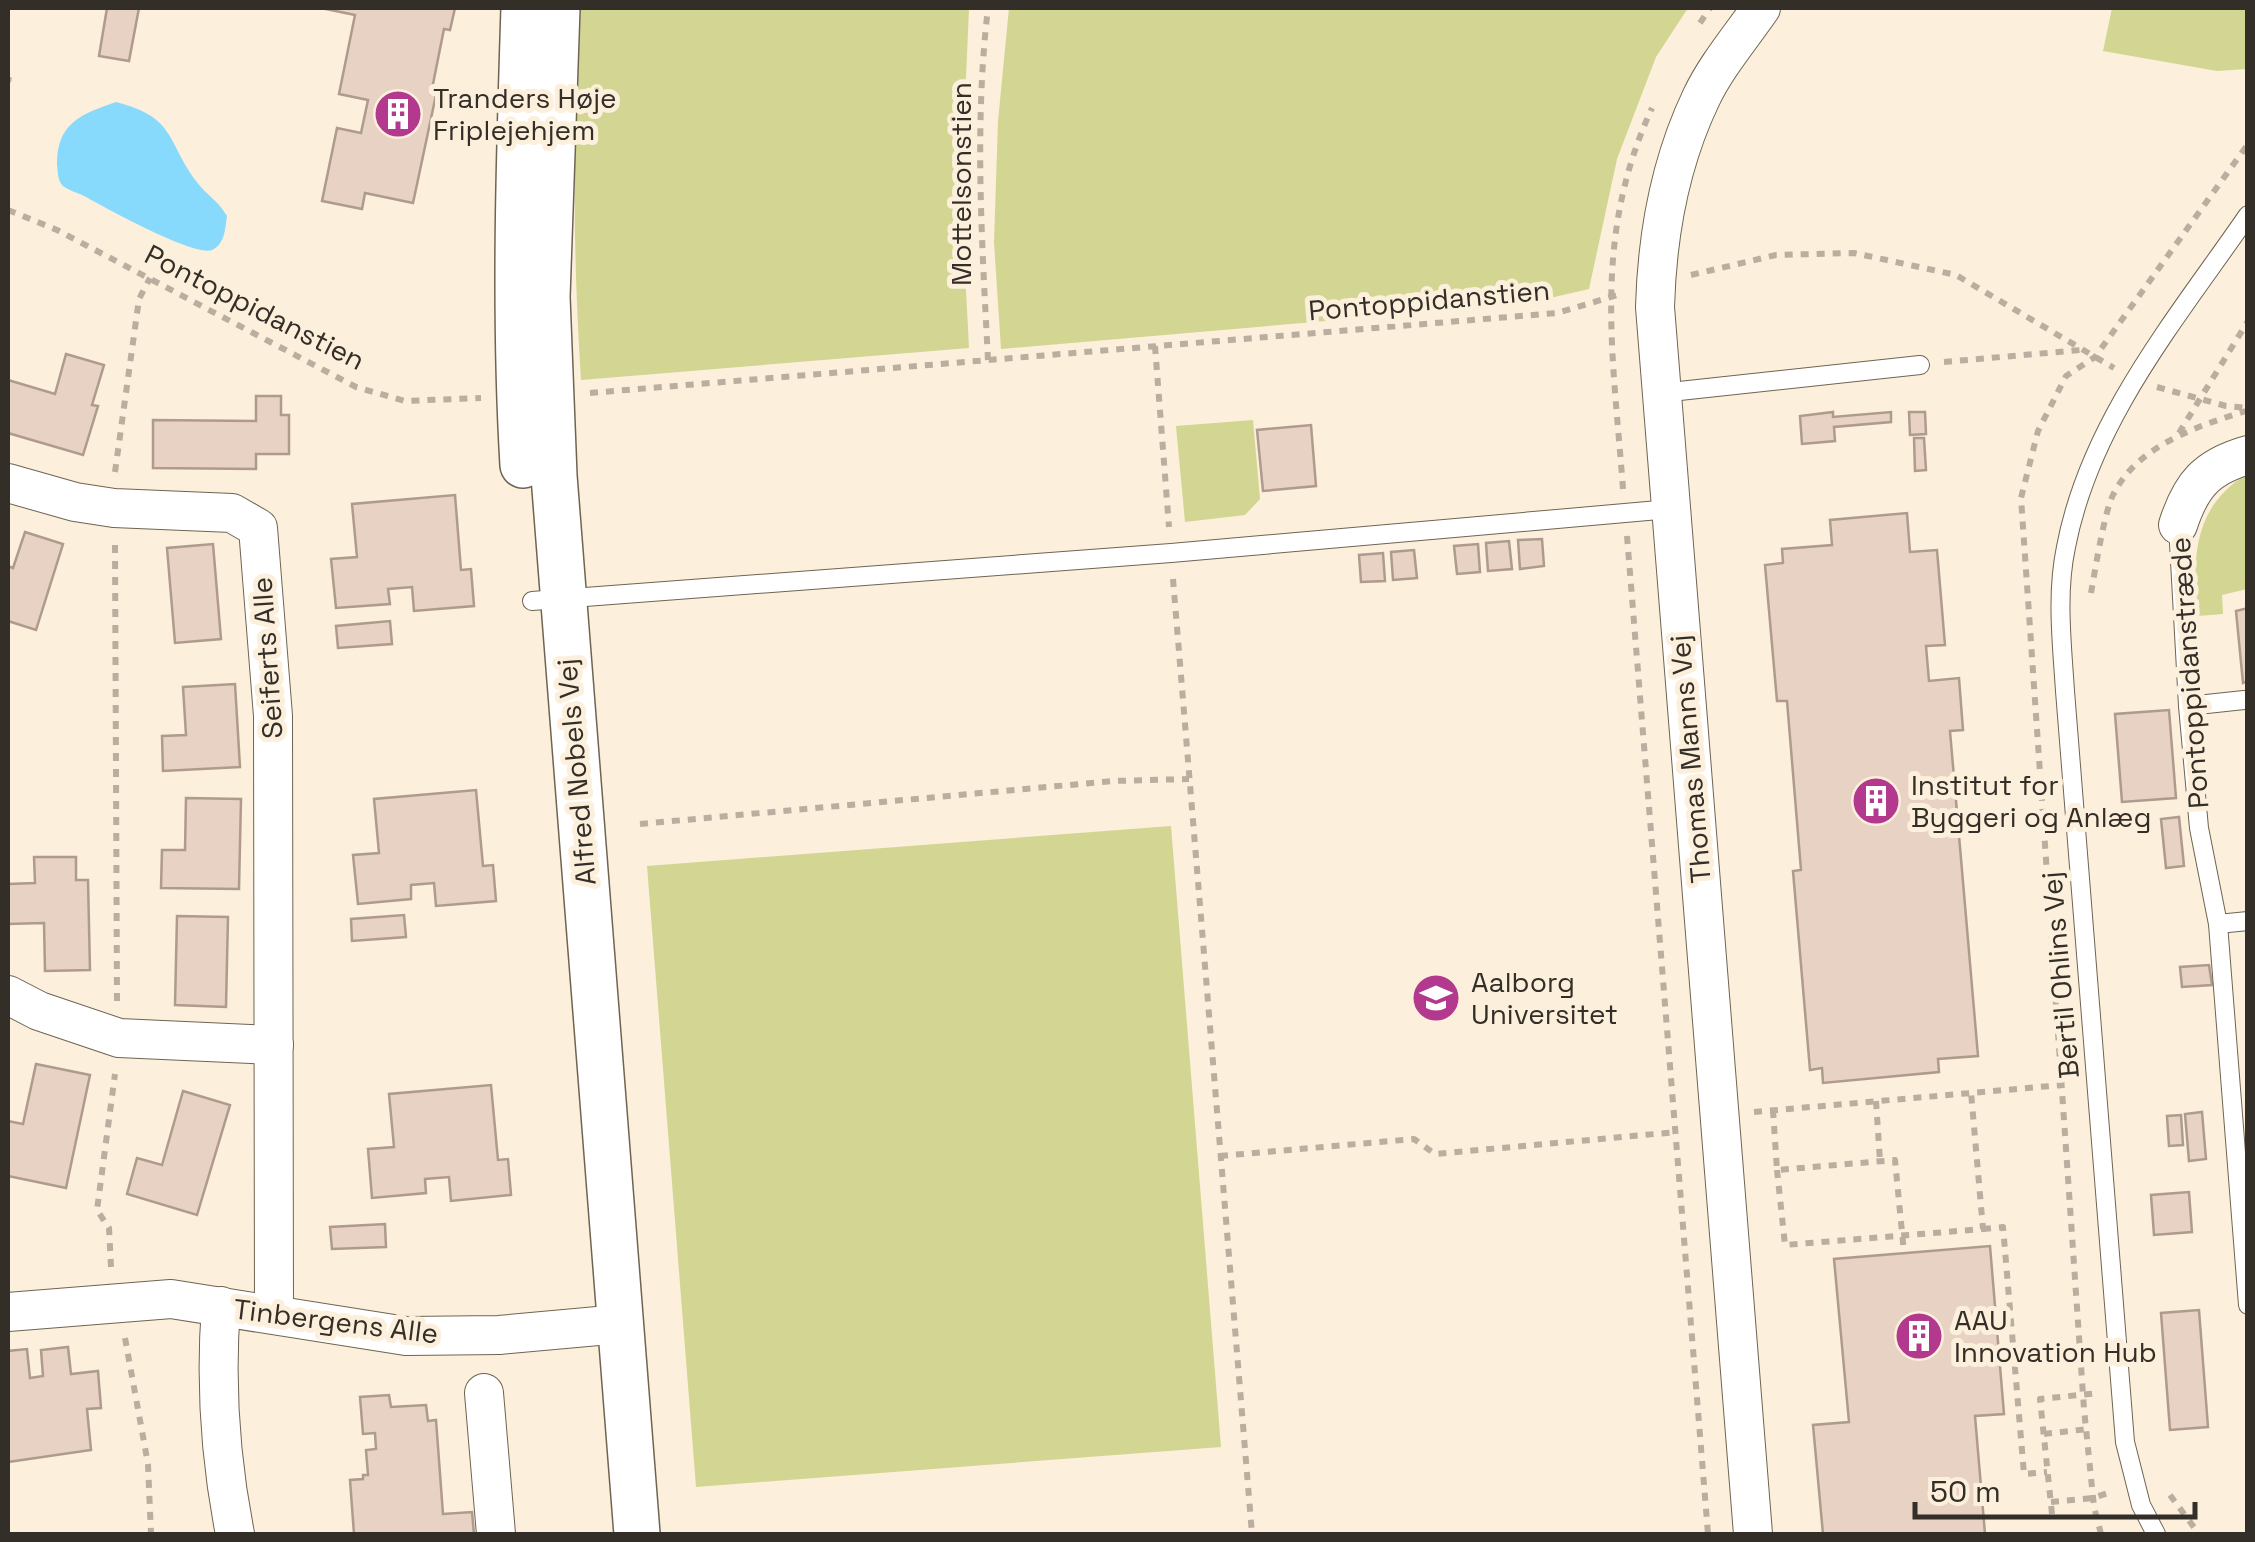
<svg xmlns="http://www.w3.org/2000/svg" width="2255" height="1542" font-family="'Space Grotesk',sans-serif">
<rect width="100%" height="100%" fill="#fcefdb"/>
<g fill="#d2d692">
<path d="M581 8H969L961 193 969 348 581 380C573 256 572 132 581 8Z"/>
<polygon points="1009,8 1688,8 1656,57 1617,159 1589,289 1524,304 1001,349 994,242 998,121"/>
<polygon points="2112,8 2247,8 2247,69 2217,71 2103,51"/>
<polygon points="1253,420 1260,499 1245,515 1185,522 1176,426"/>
<path d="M2247 474V589L2222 595 2223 614 2197 616C2193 558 2192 508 2247 474Z"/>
<polygon points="1171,826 1221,1447 696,1487 647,866"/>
</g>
<path fill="#87dafc" d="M116 102C176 118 165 138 196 181 206 195 217 199 227 216 225 229 225 244 212 250 194 257 104 207 84 196 78 193 68 190 63 186 57 180 58 171 57 164 57 123 81 114 116 102Z"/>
<g fill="#e7d2c4" stroke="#ae9b8d" stroke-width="2.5">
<polygon points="107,8 139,8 129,61 99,56"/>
<polygon points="321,8 455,8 450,30 444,29 431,94 436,95 413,203 365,193 362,209 322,201 337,128 361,133 368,100 339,94 355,15"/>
<polygon points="66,354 104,365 92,405 98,406 83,455 8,433 8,380 55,394"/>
<polygon points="256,396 281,396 281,415 289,415 289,454 256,454 256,469 153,468 153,420 256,421"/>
<polygon points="1833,412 1833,417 1891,412 1891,422 1834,427 1835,441 1802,444 1800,416"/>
<polygon points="1909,412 1925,412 1926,434 1910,435"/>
<polygon points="1311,425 1316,486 1263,491 1257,430"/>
<polygon points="1914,438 1924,438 1926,470 1915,471"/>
<polygon points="455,495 461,570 471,569 474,606 414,611 412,587 388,589 390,604 336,608 331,559 357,557 352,504"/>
<polygon points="1907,513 1910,552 1937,550 1945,645 1926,646 1929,681 1959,678 1963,730 1950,731 1978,1056 1938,1059 1939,1072 1823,1083 1822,1068 1810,1070 1793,871 1801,870 1787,701 1777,701 1765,565 1783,563 1782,549 1832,545 1830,520"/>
<polygon points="25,532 63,544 36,630 8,621 8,566 13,568"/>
<polygon points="1542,539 1544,566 1520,569 1518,540"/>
<polygon points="1509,541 1512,569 1488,571 1486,543"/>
<polygon points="213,544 221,639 175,643 167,548"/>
<polygon points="1478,544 1480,572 1457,574 1454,546"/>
<polygon points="1414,550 1417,578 1393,580 1391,552"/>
<polygon points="1383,553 1385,581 1361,582 1359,555"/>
<polygon points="2248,608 2248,681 2243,683 2236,611"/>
<polygon points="390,621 392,644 338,648 336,626"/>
<polygon points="235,684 240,767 163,771 162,736 186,735 183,687"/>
<polygon points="2169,710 2176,798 2122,802 2115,714"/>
<polygon points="476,790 483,866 493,865 496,901 436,906 434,883 411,885 411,899 358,904 353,855 379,853 374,799"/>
<polygon points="186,798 241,799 239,889 161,888 162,850 185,850"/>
<polygon points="2179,817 2184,866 2166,868 2161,819"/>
<polygon points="34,857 76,857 76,880 88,880 90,970 45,971 44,923 8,924 8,884 35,883"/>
<polygon points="404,915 406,937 352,941 351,919"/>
<polygon points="177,916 228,917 226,1007 175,1005"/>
<polygon points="2209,965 2212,985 2182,987 2180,967"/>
<polygon points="36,1064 90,1075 66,1188 8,1176 8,1121 23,1124"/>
<polygon points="491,1085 498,1160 508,1159 511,1195 451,1201 449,1177 425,1179 426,1193 372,1198 368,1149 394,1147 389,1094"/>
<polygon points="183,1091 230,1105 197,1215 127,1194 137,1158 162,1165"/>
<polygon points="2202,1112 2206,1159 2189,1161 2185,1114"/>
<polygon points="2181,1115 2183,1145 2169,1146 2167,1116"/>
<polygon points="2189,1192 2192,1232 2154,1235 2151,1195"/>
<polygon points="385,1224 386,1247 332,1249 330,1227"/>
<polygon points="1990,1246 2004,1414 1975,1416 1985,1534 1823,1534 1813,1425 1849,1422 1834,1259"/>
<polygon points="2199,1310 2208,1427 2170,1430 2161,1313"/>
<polygon points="68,1347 71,1374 98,1371 101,1408 87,1409 91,1450 8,1462 8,1351 27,1349 30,1378 43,1376 41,1350"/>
<polygon points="389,1395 391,1407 426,1405 428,1421 436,1420 443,1514 472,1512 474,1534 354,1534 350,1480 363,1479 363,1475 368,1475 366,1450 376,1449 375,1433 363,1434 360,1397"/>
</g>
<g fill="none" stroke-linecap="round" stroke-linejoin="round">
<g stroke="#6f6452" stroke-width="20">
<g id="service">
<polyline points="1661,393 1920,365"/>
<polyline points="2178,525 2188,706 2199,828 2218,924 2248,1305"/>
<polyline points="532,601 1171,553 1670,509"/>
<polyline points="2188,706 2244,700"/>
<polyline points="2218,924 2248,921"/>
<path d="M2156 1534 2141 1505 2125 1442 2065 691C2062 644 2056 594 2066 547 2090 421 2177 318 2248 215"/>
</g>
</g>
<g stroke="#6f6452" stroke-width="40">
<g id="minor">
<polyline points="8,483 75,502 114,508 232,513 258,528 273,716 274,1314"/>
<path d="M2178 525C2191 485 2206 467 2248 455"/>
<polyline points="8,995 39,1011 119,1038 274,1045"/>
<path d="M221 1306C215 1384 220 1458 235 1534"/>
<polyline points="8,1312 171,1299 406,1336 499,1335 620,1324"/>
<polyline points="484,1393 496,1534"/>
<path d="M1753 1534 1655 307C1657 236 1670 163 1701 98 1716 66 1741 37 1761 8"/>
</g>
</g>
<g stroke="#6f6452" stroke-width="48">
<g id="tertiary">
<polyline points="557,8 547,297 554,476 637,1534"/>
<path d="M523 465C514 313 519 160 524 8"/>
</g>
</g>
<g stroke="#b9ae9f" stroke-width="6" stroke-dasharray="8 8" stroke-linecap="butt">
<polyline points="1700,23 1710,8"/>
<polyline points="8,82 9,77"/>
<polyline points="8,210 57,230 356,387 405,401 481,398"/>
<polyline points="1691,275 1776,255 1854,253 1956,275 2114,368"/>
<polyline points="1155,346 1169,527"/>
<path d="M988 360C982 243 974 125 988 8"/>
<polyline points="1944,362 2081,350"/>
<polyline points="2157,387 2226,406 2248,408"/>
<polyline points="590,393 1557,313 1621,294"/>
<polyline points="2179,433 2248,321"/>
<polyline points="115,472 139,299 150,278"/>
<path d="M1623 489C1613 353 1592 238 1652 108"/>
<polyline points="1627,536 1708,1534"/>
<polyline points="115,545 117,1002"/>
<polyline points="1173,579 1252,1534"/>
<path d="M2091 593C2095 571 2104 513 2113 495 2137 446 2197 426 2246 411"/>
<polyline points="640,824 1113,781 1189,779"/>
<polyline points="1876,1101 1880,1161"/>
<polyline points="1773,1110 1777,1170 1895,1160 1904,1253"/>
<polyline points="1754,1112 2062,1085"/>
<polyline points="1220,1156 1414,1139 1435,1154 1677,1132"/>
<polyline points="1777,1170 1785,1245 1983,1229 1971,1092"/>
<polyline points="1983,1229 2003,1227 2024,1474 2047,1472"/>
<polyline points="111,1267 109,1228 97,1210 115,1074"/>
<polyline points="125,1338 148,1464 151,1534"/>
<polyline points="2044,1434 2088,1429"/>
<polyline points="2170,1495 2199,1534"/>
<polyline points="2051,1502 2093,1498 2111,1492"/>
<polyline points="2052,1514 2040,1399 2099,1393"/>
<polyline points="2101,1534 2094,1507 2084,1409 2021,498 2038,431 2066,376 2095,357 2248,144"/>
</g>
<use href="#service" stroke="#fff" stroke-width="18"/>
<use href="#minor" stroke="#fff" stroke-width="38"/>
<use href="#tertiary" stroke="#fff" stroke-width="45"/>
</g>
<defs>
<g id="building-disc" transform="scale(2.5)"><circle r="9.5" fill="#b2398e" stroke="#fcefdb"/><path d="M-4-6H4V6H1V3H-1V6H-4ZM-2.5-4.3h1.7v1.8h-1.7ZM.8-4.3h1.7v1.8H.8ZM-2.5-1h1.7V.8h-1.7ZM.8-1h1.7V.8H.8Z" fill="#fff"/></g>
<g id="university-disc" transform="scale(2.5)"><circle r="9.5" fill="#b2398e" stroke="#fcefdb"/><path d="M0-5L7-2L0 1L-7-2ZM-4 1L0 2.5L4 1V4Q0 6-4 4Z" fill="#fff"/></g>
</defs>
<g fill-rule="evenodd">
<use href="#building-disc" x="398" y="114"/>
<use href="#building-disc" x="1876" y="801"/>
<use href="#university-disc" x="1436" y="998"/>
<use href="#building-disc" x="1919" y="1336"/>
</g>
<g text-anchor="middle" stroke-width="10" stroke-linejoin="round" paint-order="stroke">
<g font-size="28" fill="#332e27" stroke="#fcefdb" text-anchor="start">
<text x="433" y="108">Tranders Høje<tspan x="433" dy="32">Friplejehjem</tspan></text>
<text x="1911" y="795">Institut for<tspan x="1911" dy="32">Byggeri og Anlæg</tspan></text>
<text x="1471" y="992">Aalborg<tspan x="1471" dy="32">Universitet</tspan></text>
<text x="1954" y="1330">AAU<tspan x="1954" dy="32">Innovation Hub</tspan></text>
</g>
<g font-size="28" fill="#332e27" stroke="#fcefdb">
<text transform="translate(961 184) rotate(-90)" y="10">Mottelsonstien</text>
<text transform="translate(1429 300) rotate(-5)" y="10">Pontoppidanstien</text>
<text transform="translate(255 307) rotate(27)" y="10">Pontoppidanstien</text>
<text transform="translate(267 658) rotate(-94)" y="10">Seiferts Alle</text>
<text transform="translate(2189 673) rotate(-94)" y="10">Pontoppidanstræde</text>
<text transform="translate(1690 759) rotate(-95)" y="10">Thomas Manns Vej</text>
<text transform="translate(576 772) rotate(-95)" y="10">Alfred Nobels Vej</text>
<text transform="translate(2060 975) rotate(-95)" y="10">Bertil Ohlins Vej</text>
<text transform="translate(336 1321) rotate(7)" y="10">Tinbergens Alle</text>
</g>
</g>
<rect width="2255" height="1542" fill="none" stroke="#332e27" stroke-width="20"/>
<path d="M1915 1502v15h280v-15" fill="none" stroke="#332e27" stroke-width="5"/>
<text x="1930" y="1502" font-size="30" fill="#332e27" stroke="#fcefdb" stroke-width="8" paint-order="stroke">50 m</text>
</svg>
